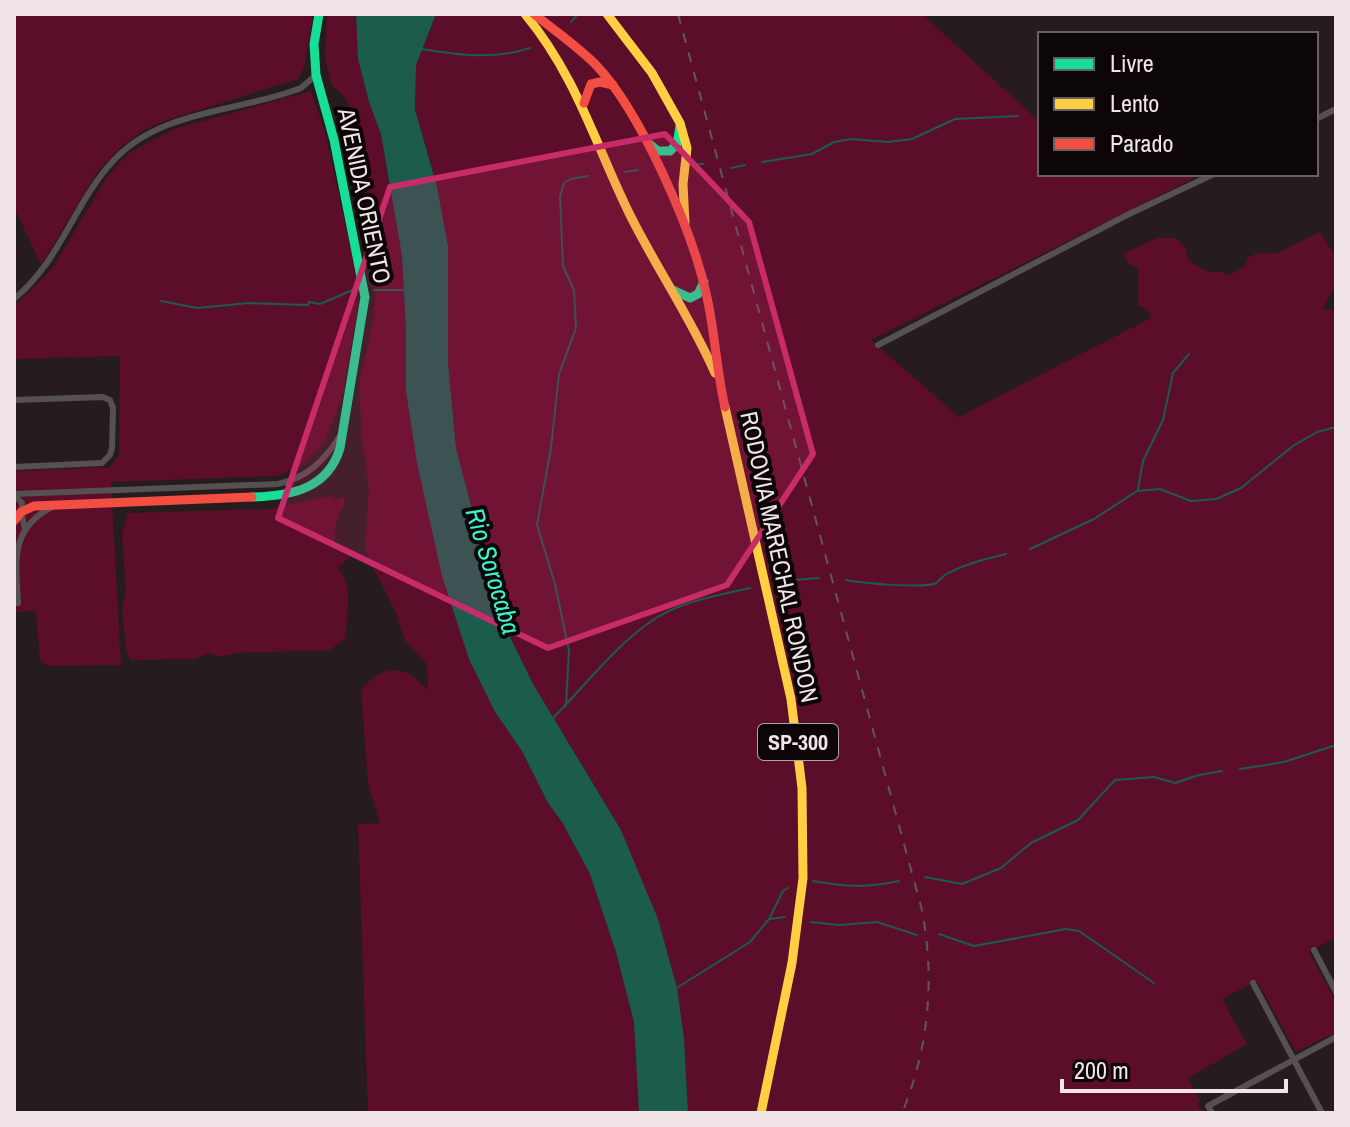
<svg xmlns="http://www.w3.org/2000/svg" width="1350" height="1127" font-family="'Archivo Narrow',sans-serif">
<rect width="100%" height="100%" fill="#261c1e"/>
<g fill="#5b0d29">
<polygon points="14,14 313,14 305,65 298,79 167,120 144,130 123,145 98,171 41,265 14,207"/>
<path d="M327 14H356L358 59 369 102 381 134 402 256 406 330V391L495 712 522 751 548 803 562 822 590 874 616 952 634 1022 639 1113H368L358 824 380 823 368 783 361 690C372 676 389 664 408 673 415 677 422 685 428 690L427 664 405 641 396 613 365 551 369 488 362 439 359 384 374 317 375 286 350 162 364 140C357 121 350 97 332 86L325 58Z"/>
<path d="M436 14H922L1040 122V174H1202L871 340 959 417 1151 318 1147 309 1139 306C1137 292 1139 282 1138 268L1129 264 1123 254 1157 238H1177L1186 249 1188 260 1208 272H1223L1229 276 1245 266 1248 258 1255 254 1278 253 1320 232 1336 257V290H1332L1323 309 1336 311V937L1309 952 1336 1002V1032L1296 1052 1257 981 1222 999 1247 1044 1188 1078 1200 1100 1197 1103 1203 1113H688L684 1038 621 830 533 684 511 639 485 559 456 448 448 363V246L437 187 415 109 416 65Z"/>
<polygon points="311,91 325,131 356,273 357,313 342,397 325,442 302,466 277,476 111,482 121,665 47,666 40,660 36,611 14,612 14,471 110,467 119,455 120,356 14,359 14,306 53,268 107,177 129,153 174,129"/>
<path d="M331 496 337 500 344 497 345 503C336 516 334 530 335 545L348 547 353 554 338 568C355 587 345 614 346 638L330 650 235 653 219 657 210 653 194 659 130 660 126 649 122 609 126 593 122 534 128 513 268 509Z"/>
</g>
<polygon fill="#1b5c4d" points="356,14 436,14 416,65 415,109 437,187 448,246 448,363 456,448 485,559 511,639 533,684 621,830 658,919 677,988 684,1038 688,1113 639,1113 634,1022 616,952 590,874 562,822 548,803 522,751 495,712 469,659 442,576 417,463 406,391 406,330 402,256 381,134 369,102 358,59"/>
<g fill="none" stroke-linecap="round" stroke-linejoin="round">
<g stroke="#1b5c4d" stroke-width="2">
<polyline points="571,22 578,14"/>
<path d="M421 49C459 55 494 60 530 48"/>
<polyline points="762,162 812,154 834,142 851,139 888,142 912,139 955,119 1018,116"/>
<polyline points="697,164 703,164"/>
<polyline points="731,168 745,165"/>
<polyline points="625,172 638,170"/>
<polyline points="374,290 405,290"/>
<polyline points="161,301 197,308 249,303 308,305 309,302 320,304 355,289"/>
<polyline points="1138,489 1143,461 1163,420 1173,373 1189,354"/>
<polyline points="1030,549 1094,519 1137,491 1160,489 1191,501 1216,499 1241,488 1293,446 1317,432 1336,427"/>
<path d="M846 580C861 583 925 589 936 583 939 581 942 577 945 575 964 564 986 559 1006 554"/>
<polyline points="781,581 819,578"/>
<polyline points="566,706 569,651 555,584 537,525 551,448 559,374 576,328 574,290 563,266 560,196 564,183 571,179 588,176"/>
<path d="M553 718C586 685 617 643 656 618 684 601 719 595 750 588"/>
<polyline points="1240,769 1284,762 1336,745"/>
<polyline points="925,877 962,884 1001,868 1031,843 1078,820 1115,780 1154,777 1175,783 1199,775 1222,771"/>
<path d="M813 881C846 887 866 888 899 881"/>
<polyline points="770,919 785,917"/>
<polyline points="811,922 839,925 877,922 917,935"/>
<polyline points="939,934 974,946 1066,929 1079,931 1154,983"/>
<polyline points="675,989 750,942 769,919 783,891 788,888"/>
</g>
<g stroke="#555152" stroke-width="6">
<polyline points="1316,119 1336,109"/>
<path d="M14 299C62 259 73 204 114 160 161 109 241 112 301 88L316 75"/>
<polyline points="878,345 1127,215 1214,174"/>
<polyline points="14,400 103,397 110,400 113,408 112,448 110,455 102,463 14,467"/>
<path d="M14 494 278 484C307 478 324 461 340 436"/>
<polyline points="14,495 22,503 21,512 25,529"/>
<path d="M18 603C16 561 9 528 54 506"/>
<polyline points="1314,950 1336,992"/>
<polyline points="1253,983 1322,1113"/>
<polyline points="1212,1113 1208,1106 1336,1037"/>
</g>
<g stroke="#16e098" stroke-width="9">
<polyline points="648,143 658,151 670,151 677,144 680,126"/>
<polyline points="673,290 690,298 698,294 704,282"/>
<path d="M252 497C291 496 328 489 340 448L365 297 334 140 316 75 314 44 319 14"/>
</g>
<g stroke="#ffcf43" stroke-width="9">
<path d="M525 14C577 77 595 144 630 215 657 269 691 318 715 373"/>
<polyline points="607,14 652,73 680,123 687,148 683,184 685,223"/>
<polyline points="725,407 791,699 802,788 803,878 792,963 761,1113"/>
</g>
<g stroke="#f24e42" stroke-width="9">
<path d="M534 14C554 30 577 46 595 64 640 110 692 230 706 293 715 330 716 369 725 407"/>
<polyline points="584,103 591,84 600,82 613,85"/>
<polyline points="14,521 21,512 34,506 252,497"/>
</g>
<path stroke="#5f585a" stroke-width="2" stroke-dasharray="10 10" stroke-linecap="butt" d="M678 14 922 910C935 980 929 1048 902 1113"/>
</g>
<path fill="#c72c69" fill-opacity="0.2" stroke="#c72c69" stroke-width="6" stroke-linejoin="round" d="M665 134 749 222 813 454 727 585 548 648 278 518 390 187Z"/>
<g text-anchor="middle" stroke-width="8" stroke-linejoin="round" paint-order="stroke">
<rect fill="#0d0608" stroke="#ada2a4" stroke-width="2" x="758" y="724" width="80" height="36" rx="6"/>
<g font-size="22" font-weight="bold" fill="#f1e5e7">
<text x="798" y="750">SP-300</text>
</g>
<g font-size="24" fill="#f1e5e7" stroke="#0d0608">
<text transform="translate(364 196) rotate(78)" y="8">AVENIDA ORIENTO</text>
<text transform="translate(779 557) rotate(78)" y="8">RODOVIA MARECHAL RONDON</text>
</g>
<g font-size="26" font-style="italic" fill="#3af4cd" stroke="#0d0608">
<text transform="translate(493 571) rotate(73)" y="9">Rio Sorocaba</text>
</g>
</g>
<rect width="1350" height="1127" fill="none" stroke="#f1e5e7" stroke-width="32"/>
<rect x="1038" y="32" width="280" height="144" fill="#0d0608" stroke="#685f61" stroke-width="2"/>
<rect x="1054" y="58" width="40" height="12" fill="#16e098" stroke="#685f61" stroke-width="2"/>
<text x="1110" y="72" font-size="24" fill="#f1e5e7">Livre</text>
<rect x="1054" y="98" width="40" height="12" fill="#ffcf43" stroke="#685f61" stroke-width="2"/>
<text x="1110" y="112" font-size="24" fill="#f1e5e7">Lento</text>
<rect x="1054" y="138" width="40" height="12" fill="#f24e42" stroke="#685f61" stroke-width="2"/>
<text x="1110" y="152" font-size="24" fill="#f1e5e7">Parado</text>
<path d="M1062 1079v12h224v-12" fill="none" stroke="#f1e5e7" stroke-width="4"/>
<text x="1074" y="1079" font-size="24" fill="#f1e5e7" stroke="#0d0608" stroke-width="6" paint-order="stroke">200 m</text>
</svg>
